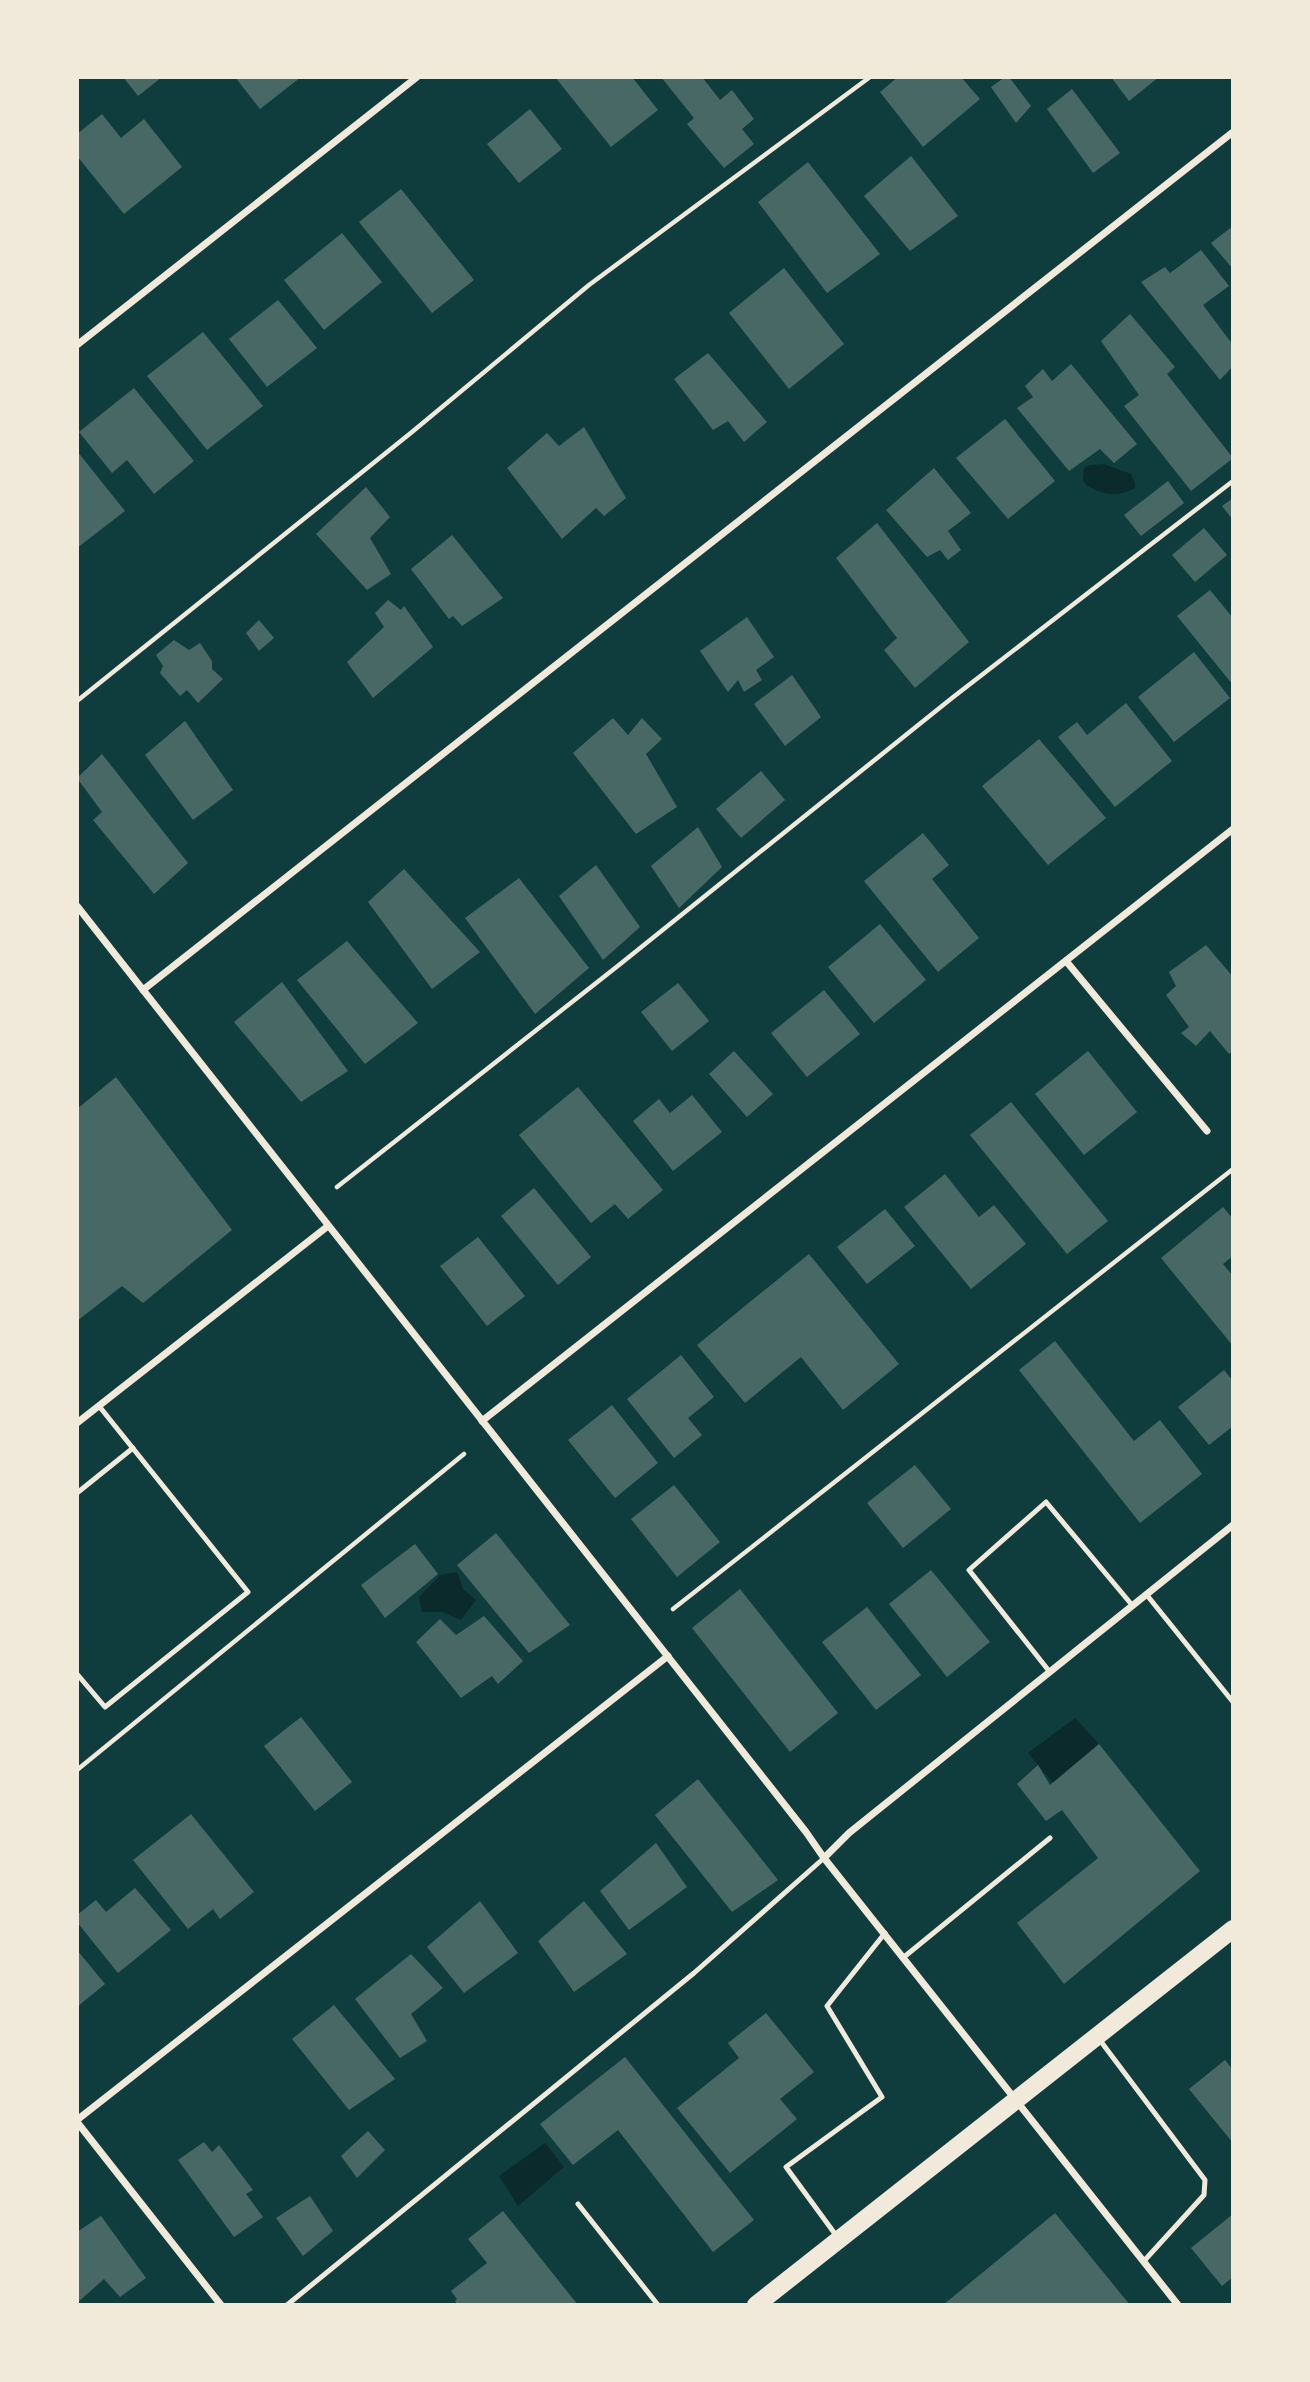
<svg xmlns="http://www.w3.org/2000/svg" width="1310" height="2382" font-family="Signika,sans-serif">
<rect width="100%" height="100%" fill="#0f3d3e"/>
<g fill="#0a2a2b">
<path d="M1104 464 1131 474 1135 483V488C1119 498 1095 495 1083 481L1084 468 1090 465Z"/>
<polygon points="457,1572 463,1589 476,1600 461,1620 442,1612 422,1612 419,1597 440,1575"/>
<polygon points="1075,1718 1099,1744 1053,1783 1028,1753"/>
<polygon points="545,2143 564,2167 518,2206 499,2176"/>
</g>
<g fill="#486865">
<polygon points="123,77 162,77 138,96"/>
<polygon points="235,77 301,77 260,109"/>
<polygon points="555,77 632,77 658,110 611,147"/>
<polygon points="661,77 702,77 720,100 732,90 754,119 742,129 754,144 724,168 687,124 694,118"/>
<polygon points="898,77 961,77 980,99 923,147 880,92"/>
<polygon points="1005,77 1009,77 1031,106 1016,123 991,87"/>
<polygon points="1111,77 1159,77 1129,101"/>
<polygon points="1072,89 1120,153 1093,173 1047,109"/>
<polygon points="530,109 562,149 519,183 487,144"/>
<polygon points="102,114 121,138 144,119 182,167 124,214 77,156 77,134"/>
<polygon points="911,156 958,216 910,251 864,196"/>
<polygon points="808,162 880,254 827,293 758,202"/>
<polygon points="401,189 474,280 432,313 359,222"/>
<polygon points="1233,226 1233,269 1211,243"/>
<polygon points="342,233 382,282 324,330 284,280"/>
<polygon points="1201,250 1229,286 1203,305 1233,345 1233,366 1220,380 1141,282 1165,267 1170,273"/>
<polygon points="784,268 844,344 789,389 729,313"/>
<polygon points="278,300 317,348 267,387 229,339"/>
<polygon points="1130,314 1175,367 1167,374 1233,458 1191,491 1124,406 1139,395 1101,341"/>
<polygon points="203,332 263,406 207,450 147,376"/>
<polygon points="708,353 767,422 744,442 728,421 713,430 674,379"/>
<polygon points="1071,364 1137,444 1114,463 1100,449 1069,471 1017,408 1033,397 1025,386 1043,369 1052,381"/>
<polygon points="134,388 194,461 154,494 127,460 112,473 79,432"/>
<polygon points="1005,419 1055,481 1008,519 956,458"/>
<polygon points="584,427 626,498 604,516 596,508 562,539 507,468 547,433 559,446"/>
<polygon points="77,451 125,511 77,548"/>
<polygon points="934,468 971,513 948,531 961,550 948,560 940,550 927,557 886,510"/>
<polygon points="1168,481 1184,503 1141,536 1124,515"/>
<polygon points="366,487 390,517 370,538 391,574 367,590 316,534"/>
<polygon points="1233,498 1233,520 1222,506"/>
<polygon points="877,523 969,642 915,688 884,650 897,638 836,558"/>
<polygon points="1204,528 1227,555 1195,582 1172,555"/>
<polygon points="452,535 503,598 462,626 453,616 449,619 411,569"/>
<polygon points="1210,590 1233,618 1233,685 1177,616"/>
<polygon points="388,600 401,610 404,606 433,647 373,698 347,662 384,627 375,613"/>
<polygon points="747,617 774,657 756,670 762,680 744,692 738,680 728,692 700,651"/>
<polygon points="259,620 274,638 259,651 246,633"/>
<polygon points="174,640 189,650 200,643 212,661 212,669 223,679 198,703 187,690 180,696 160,673 163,666 156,655"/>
<polygon points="1194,652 1230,698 1174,742 1138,697"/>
<polygon points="792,675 821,717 785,746 754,704"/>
<polygon points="1126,703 1172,761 1115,807 1058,737 1077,722 1087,735"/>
<polygon points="613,718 628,735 642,718 662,739 646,754 677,807 636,834 573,753"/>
<polygon points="185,721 233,790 193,820 145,755"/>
<polygon points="1039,739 1106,818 1048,865 982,786"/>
<polygon points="102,754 188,863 154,894 93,820 102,812 77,778"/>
<polygon points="761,771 785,800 741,838 716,809"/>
<polygon points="698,827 722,867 679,908 651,866"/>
<polygon points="923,833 949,865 932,879 979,938 938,972 864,881"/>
<polygon points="596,865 640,927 603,960 559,896"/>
<polygon points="404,869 480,952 432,989 368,902"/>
<polygon points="519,878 589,968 535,1014 465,918"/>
<polygon points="880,924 926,980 874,1023 828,967"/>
<polygon points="347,941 418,1023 365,1064 297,980"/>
<polygon points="1206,945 1233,977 1233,1051 1229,1054 1210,1031 1196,1046 1181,1033 1189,1027 1166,995 1176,986 1169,972"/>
<polygon points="282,982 348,1071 301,1102 234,1022"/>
<polygon points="678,983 709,1021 672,1051 641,1012"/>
<polygon points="824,990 860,1034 807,1077 771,1033"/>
<polygon points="734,1051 773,1094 747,1117 709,1074"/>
<polygon points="1088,1051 1137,1112 1084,1155 1035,1094"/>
<polygon points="116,1077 232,1230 143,1303 122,1286 77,1321 77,1109"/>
<polygon points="578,1087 663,1190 628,1219 615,1204 591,1223 519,1135"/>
<polygon points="692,1095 722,1132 673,1171 633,1121 659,1099 670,1113"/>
<polygon points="1011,1102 1108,1221 1067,1254 970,1135"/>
<polygon points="945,1174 979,1217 994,1205 1026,1244 971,1289 904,1207"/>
<polygon points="534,1188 591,1257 558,1285 501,1216"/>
<polygon points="1223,1207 1233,1219 1233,1256 1223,1264 1233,1276 1233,1346 1161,1258"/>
<polygon points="885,1209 915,1246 867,1284 837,1247"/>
<polygon points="478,1237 525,1296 487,1326 440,1266"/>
<polygon points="809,1254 899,1364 843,1410 801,1357 745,1403 697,1345"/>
<polygon points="1055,1341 1134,1441 1160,1420 1202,1474 1140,1523 1019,1370"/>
<polygon points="681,1355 714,1397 688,1418 702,1435 674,1458 627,1399"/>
<polygon points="1224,1370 1233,1381 1233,1426 1209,1445 1178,1407"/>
<polygon points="612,1405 658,1463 615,1498 568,1440"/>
<polygon points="915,1465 951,1509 903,1548 867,1503"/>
<polygon points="674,1485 720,1542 677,1577 631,1519"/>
<polygon points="496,1533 570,1625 529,1653 457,1565"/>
<polygon points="415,1544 438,1574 385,1618 361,1585"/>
<polygon points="931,1570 990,1642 947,1677 889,1604"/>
<polygon points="740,1589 838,1713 790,1752 692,1628"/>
<polygon points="867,1607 921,1675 876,1710 822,1642"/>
<polygon points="484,1616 523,1661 498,1684 492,1676 461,1698 416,1642 440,1619 456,1635"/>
<polygon points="301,1717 352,1782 315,1811 264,1746"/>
<polygon points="1099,1744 1200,1871 1064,1984 1017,1923 1098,1858 1062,1810 1046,1821 1017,1784 1038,1765 1050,1785"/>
<polygon points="698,1779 778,1880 732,1912 655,1815"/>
<polygon points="191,1814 254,1892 220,1919 213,1909 188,1929 133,1860"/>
<polygon points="656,1843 687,1887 629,1930 600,1891"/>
<polygon points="135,1888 171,1930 118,1973 77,1922 77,1915 96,1900 106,1912"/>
<polygon points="480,1901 518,1953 464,1993 427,1947"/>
<polygon points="584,1901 627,1954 574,1992 538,1941"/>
<polygon points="77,1950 105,1984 77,2007"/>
<polygon points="411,1954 443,1988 411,2014 427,2041 400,2058 355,1999"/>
<polygon points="334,2005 395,2079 349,2110 292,2039"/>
<polygon points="766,2013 814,2072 780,2099 797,2119 730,2173 677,2108 739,2058 728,2043"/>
<polygon points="625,2057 754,2220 713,2252 618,2130 573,2165 540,2124"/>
<polygon points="1225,2060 1233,2070 1233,2143 1189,2089"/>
<polygon points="368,2131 385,2150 357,2178 341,2156"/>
<polygon points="204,2142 212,2152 219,2145 253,2190 246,2194 263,2217 234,2237 178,2160"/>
<polygon points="310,2196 333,2231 303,2256 276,2218"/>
<polygon points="503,2211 578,2305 458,2305 455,2301 457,2299 451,2291 487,2263 468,2239"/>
<polygon points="1055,2213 1130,2305 943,2305"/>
<polygon points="1233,2214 1233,2277 1222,2286 1191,2248"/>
<polygon points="101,2216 146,2278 120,2297 104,2279 77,2303 77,2232"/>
</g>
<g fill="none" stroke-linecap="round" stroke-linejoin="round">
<g stroke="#f1e9da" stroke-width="4.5">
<polyline points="77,701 412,432 589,285 870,77"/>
<polyline points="337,1187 619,965 952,698 1233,481"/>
<polyline points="673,1609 1233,1169"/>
<polyline points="77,1770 464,1454"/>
</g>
<g stroke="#f1e9da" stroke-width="5">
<polyline points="77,1493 133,1448"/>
<polyline points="1146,1594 1233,1702"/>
<polyline points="1049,1671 969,1570 1046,1502 1132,1605"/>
<polyline points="77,1674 105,1707 248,1592 99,1406"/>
<polyline points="904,1957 1050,1838"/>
<polyline points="1099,2039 1205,2180 1204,2195 1144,2261"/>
<polyline points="578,2204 658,2305"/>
<polyline points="838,2238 786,2167 882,2097 827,2006 885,1933"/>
<polyline points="287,2305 694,1973 824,1858"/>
</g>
<g stroke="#f1e9da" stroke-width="7">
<polyline points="77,345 417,77"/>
<polyline points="77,906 806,1832 824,1858 1178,2305"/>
<polyline points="1066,961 1207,1131"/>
<polyline points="143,990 1233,132"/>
<polyline points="482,1421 1233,829"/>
<polyline points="77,1423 328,1226"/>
<polyline points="824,1858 849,1833 1233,1525"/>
<polyline points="77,2120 668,1656"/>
<polyline points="77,2122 221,2305"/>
</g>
<polyline stroke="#f1e9da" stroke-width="18" points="756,2305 1233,1929"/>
</g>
<rect width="1310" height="2382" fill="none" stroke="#f1e9da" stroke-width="158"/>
</svg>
